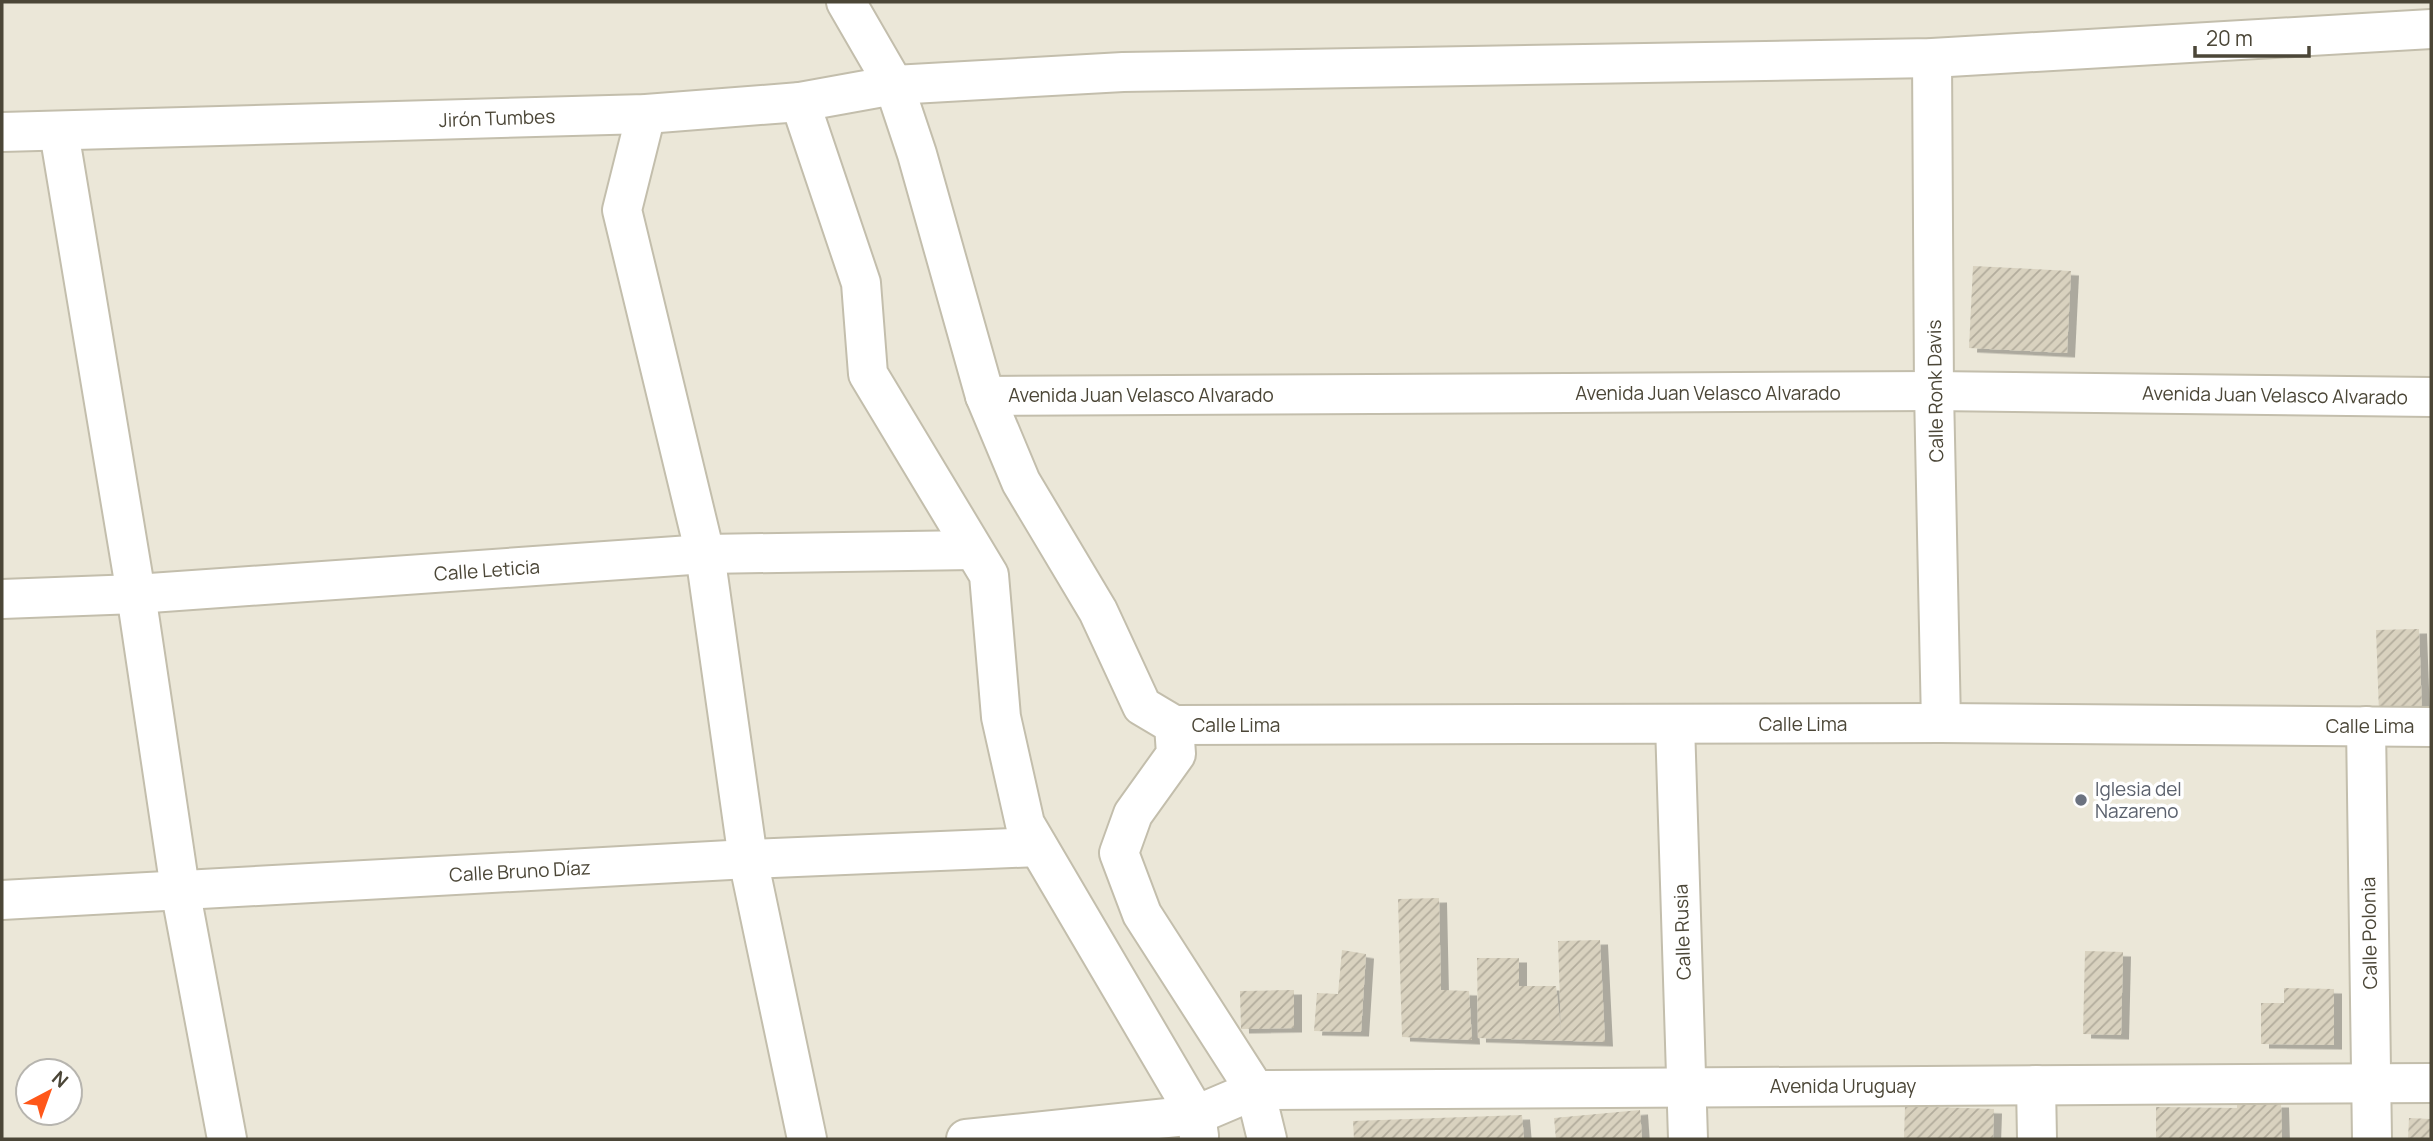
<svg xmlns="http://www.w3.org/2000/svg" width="2433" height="1141" font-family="Manrope,sans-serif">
<defs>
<pattern id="building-hatch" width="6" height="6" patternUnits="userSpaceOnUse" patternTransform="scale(1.75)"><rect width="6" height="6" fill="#d9d2bf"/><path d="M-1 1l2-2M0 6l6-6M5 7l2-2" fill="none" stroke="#b2ac9c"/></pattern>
<filter id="shadow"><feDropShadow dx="8" dy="4.5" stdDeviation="0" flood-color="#0004"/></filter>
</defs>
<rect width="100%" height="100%" fill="#f6f4ea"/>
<path fill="#ebe7d8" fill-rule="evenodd" d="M2 2H2431V1139H2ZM28 1071H70V1113H28Z"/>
<g fill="url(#building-hatch)" filter="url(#shadow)">
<polygon points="1973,266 2071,271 2067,353 1969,348"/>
<polygon points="2419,629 2422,712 2379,713 2376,630"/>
<polygon points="1439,898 1441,990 1469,991 1472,1040 1402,1037 1398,899"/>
<polygon points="1600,940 1605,1042 1478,1038 1477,958 1519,958 1519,986 1556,986 1561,1031 1558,941"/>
<polygon points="1342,950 1366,954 1361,1032 1314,1031 1317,993 1338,994"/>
<polygon points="2085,951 2123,952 2121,1035 2083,1034"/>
<polygon points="2284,988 2334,989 2334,1045 2261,1044 2261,1003 2284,1003"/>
<polygon points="1294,990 1294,1028 1241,1029 1240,991"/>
<polygon points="2237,1103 2281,1103 2282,1139 2156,1139 2156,1107 2237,1108"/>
<polygon points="1905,1106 1994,1109 1993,1139 1904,1139"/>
<polygon points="1640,1110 1642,1139 1556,1139 1554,1118"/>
<polygon points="1522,1115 1524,1139 1354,1139 1353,1121"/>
<polygon points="2409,1118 2431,1119 2431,1139 2408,1139"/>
</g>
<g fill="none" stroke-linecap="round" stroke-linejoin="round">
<g stroke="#c3beac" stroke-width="42">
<g id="minor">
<polyline points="846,2 894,85 917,154 985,396 1021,482 1098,611 1142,706 1174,725 1176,754 1133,814 1119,853 1142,914 1255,1090 1267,1139"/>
<polyline points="1932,58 1934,391 1941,723"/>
<polyline points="800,102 861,283 868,374 989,575 1001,717 1025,824 1196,1115 1199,1136"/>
<polyline points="646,114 622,210 705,554 748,859 807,1139"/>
<polyline points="2,132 646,114 800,102 894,85 1123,72 1932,58 2431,29"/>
<polyline points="59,132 136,594 180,889 227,1139"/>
<polyline points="985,396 1934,391 2431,397"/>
<polyline points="2,599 136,594 705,554 973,550"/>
<polyline points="1675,724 1688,1139"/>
<polyline points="1174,725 1941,723 2431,727"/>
<polyline points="2366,726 2372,1139"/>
<polyline points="2,900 748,859 1038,847"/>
<polyline points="2036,1085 2037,1139"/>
<polyline points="966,1139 1196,1115 1255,1090 2431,1083"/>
</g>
</g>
<use href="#minor" stroke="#fff" stroke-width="38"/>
</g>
<circle fill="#6b7280" stroke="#fff" stroke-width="2.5" cx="2081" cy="800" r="7"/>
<g text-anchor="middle" stroke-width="7" stroke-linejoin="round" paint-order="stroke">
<g font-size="19" fill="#4b4637" stroke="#fff">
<text transform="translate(497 118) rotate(-2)" y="7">Jirón Tumbes</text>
<text transform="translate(1935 391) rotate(-91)" y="7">Calle Ronk Davis</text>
<text x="1708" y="400">Avenida Juan Velasco Alvarado</text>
<text x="1141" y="402">Avenida Juan Velasco Alvarado</text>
<text transform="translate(2275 395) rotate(1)" y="7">Avenida Juan Velasco Alvarado</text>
<text transform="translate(487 570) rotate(-4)" y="7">Calle Leticia</text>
<text x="1803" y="731">Calle Lima</text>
<text x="1236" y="732">Calle Lima</text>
<text x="2370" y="733">Calle Lima</text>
<text transform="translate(520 871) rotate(-3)" y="7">Calle Bruno Díaz</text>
<text transform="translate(1682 932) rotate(-92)" y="7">Calle Rusia</text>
<text transform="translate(2369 933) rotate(-91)" y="7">Calle Polonia</text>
<text x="1843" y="1093">Avenida Uruguay</text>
</g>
<g font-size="19" fill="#5b616d" stroke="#fff" text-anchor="start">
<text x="2095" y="796">Iglesia del<tspan x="2095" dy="22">Nazareno</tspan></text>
</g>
</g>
<rect width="2433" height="1141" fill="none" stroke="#4b4637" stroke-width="7"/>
<g transform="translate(49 1092) rotate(41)"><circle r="33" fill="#ffffff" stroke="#b7b5af" stroke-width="2"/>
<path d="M0-5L12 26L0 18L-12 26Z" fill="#ff5719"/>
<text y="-10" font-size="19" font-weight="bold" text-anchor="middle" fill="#4b4637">N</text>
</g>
<path d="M2195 46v10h114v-10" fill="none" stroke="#4b4637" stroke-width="3.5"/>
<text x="2206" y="46" font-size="21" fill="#4b4637" stroke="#ffffff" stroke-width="5" paint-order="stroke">20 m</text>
</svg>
